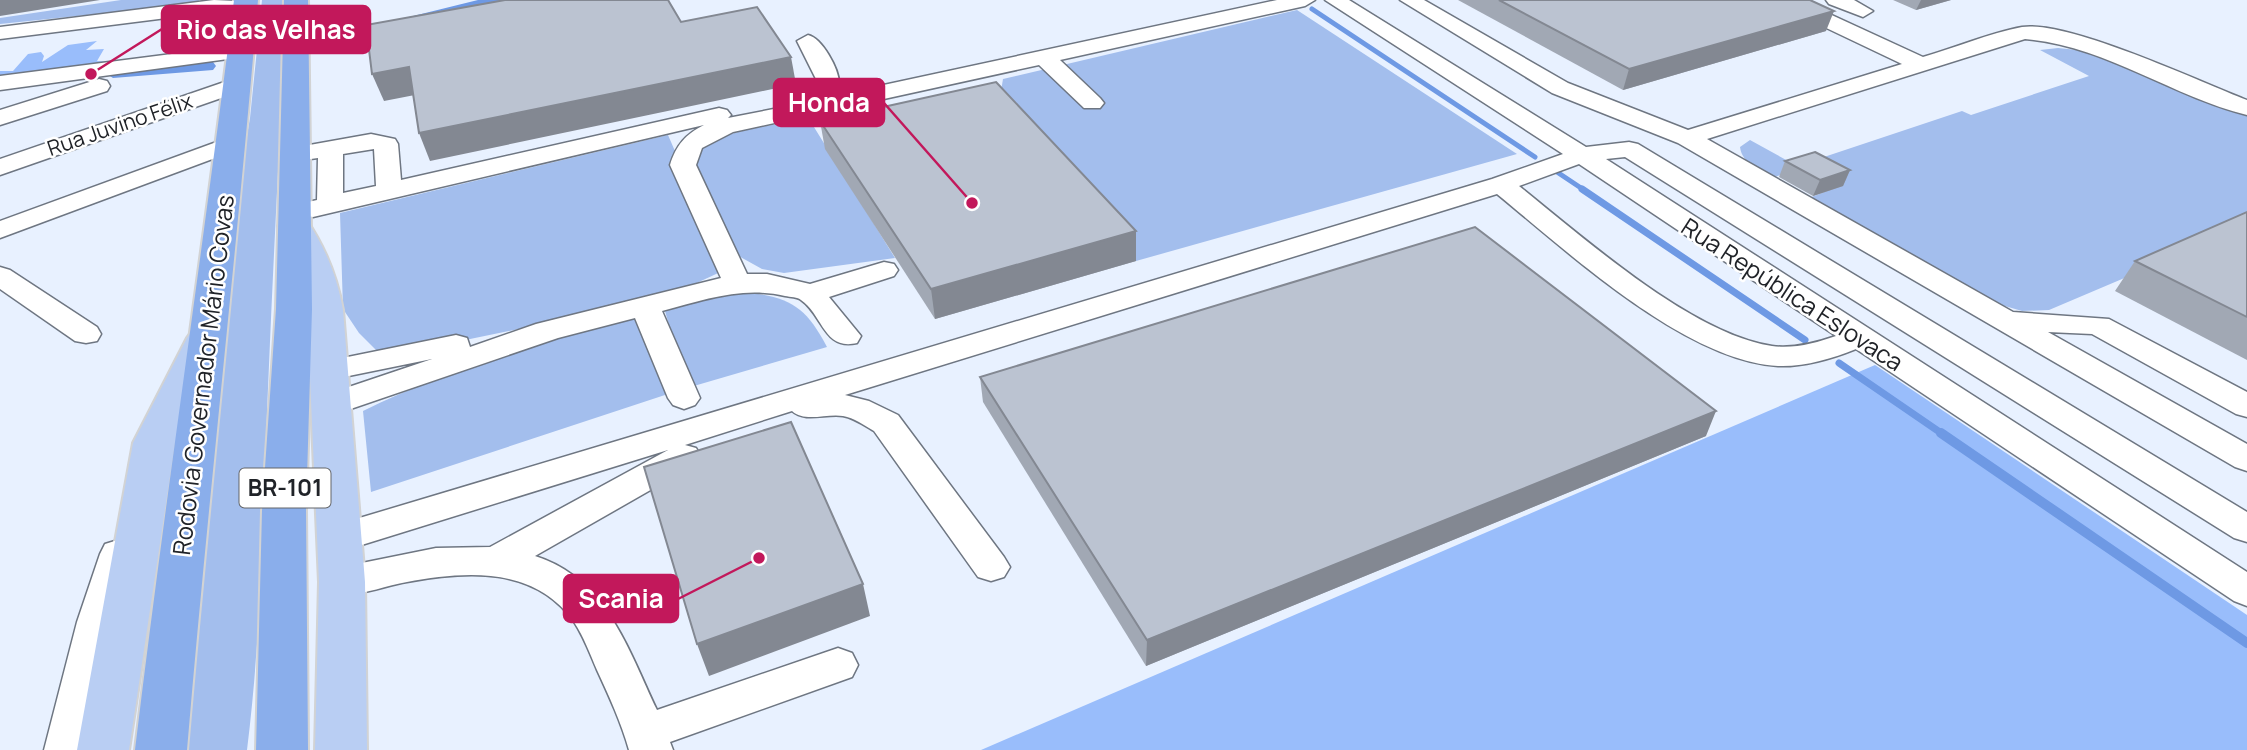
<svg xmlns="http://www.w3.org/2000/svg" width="2247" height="750" font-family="Manrope,sans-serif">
<rect width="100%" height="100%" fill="#e8f1ff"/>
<g fill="#a3beed">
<polygon points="121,0 199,0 198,3 173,6 0,24 0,18"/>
<path d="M262 0H286C281 121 274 243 269 365 263 493 263 622 247 750H184L227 255 250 118Z"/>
<polygon points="1297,10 1517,154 1136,261 998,109 1003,79"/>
<path d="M2058 48 2087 51 2247 113V226L2049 310 2022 311 1998 304 1809 198 1842 185 1809 167 1774 177C1761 170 1742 164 1740 147L1750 140 1797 166 1962 111 1971 115 2089 76 2040 50Z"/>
<path d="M809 119 895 258 784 273 762 269 735 254 729 268 660 300 383 357 359 333 343 309 340 213 668 135 681 165C714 128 762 128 809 119Z"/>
<path d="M745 292C791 298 805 306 827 347L687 388 665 311 718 295Z"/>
<path d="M631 316 643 319 668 394 371 492 363 411C447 369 542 344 631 316Z"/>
</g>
<g fill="#99bdfb">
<polygon points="97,41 86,50 104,49 97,61 109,62 103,69 0,79 0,71 13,71 28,54 41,52 44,56 42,62 68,45"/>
<polygon points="1875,365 2247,615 2247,750 981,750"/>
</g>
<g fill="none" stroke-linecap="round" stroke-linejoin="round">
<g stroke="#6e99e4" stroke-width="5">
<polyline points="1312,9 1535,157"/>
<polyline points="1557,172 1584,190"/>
</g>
<g stroke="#6e99e4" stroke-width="7">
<polyline points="1582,189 1805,340"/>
<polyline points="1839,363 1944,435"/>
</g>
<polyline stroke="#6e99e4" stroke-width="10" points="1941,433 2247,643"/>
<polygon fill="#6e99e4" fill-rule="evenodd" points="207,60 213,62 216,66 213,70 113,78 104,72 113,66"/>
<polygon fill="#6e99e4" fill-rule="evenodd" points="478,0 527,0 523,6 343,52 332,50 328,43 332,36"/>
<g stroke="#6e7682" stroke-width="3">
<g id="minor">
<polygon points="214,0 256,2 246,8 0,39 0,27"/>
<path d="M1277 0H1315L1305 6 1060 60 1100 98 1104 103 1100 108H1084L1039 65 733 132 702 148 696 165 747 274H767L810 284 884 262 894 264 898 270 894 276 829 297 861 336 857 343C824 351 823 315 801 300 798 297 790 297 785 296 742 286 704 300 662 311L700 398 695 405 684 409 673 405 668 398 635 318 558 338 333 415 322 412 317 404 322 396 432 359 329 380 318 377 313 370 318 363 456 335 467 338 470 347 536 324 721 278 670 165C676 145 686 134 704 125L313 217 304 215 300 209 304 203 317 200 318 158 296 161 287 159 284 154 287 149 371 134 395 139 398 144 401 180 719 108 727 110 731 115 728 118 789 106 778 99 782 94 817 81 797 41 808 35C822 38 839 69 839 83L829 95 800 103ZM374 149 376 186 343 193V154Z"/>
<path d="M1325 0H1349L1586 147 1629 142 1638 144 2247 512V542L2234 538 1625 157 1606 159 2247 572V606L2234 601 1856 349C1831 359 1804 367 1778 366 1685 361 1567 251 1497 194L845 395 869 401 898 415 1004 557 1010 567 1004 577 991 581 978 577 874 431C864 425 854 418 843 416 827 413 805 423 792 411L685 445 696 448 701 456 696 464 535 556C606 578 628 649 657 710L838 648 852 653 858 665 852 677 670 742 673 750H629C621 722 609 696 597 670 590 654 584 637 574 622 535 566 466 571 407 582 382 586 353 600 329 592L323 582 329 572 342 567 436 548 490 547 668 450 339 552 326 548 321 538 326 528 1492 179 1563 154ZM1579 164 1836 336C1816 343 1794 349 1772 346 1691 334 1583 237 1519 186Z"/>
<path d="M1400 0H1424L1568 83 1688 130 1902 64 1776 4 1773 0H1799L1923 57C1955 48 1989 33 2022 27 2068 20 2198 81 2247 100V115C2171 96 2104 45 2025 39L1707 139 2013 312 2109 319 2247 392V417L2236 414 2092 334 2048 332 2247 444V471L2235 467 1678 143 1552 93Z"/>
<polygon points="1826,0 1854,0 1873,11 1863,17 1829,4"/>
<polygon points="242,45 253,51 250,56 0,90 0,76"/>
<polygon points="239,77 250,84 247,89 0,175 0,159"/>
<polygon points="99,79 107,81 110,86 107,91 0,125 0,110"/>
<polygon points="233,136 242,138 245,143 242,148 0,238 0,221"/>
<polygon points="0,267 10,270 97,327 101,334 97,341 86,343 75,341 0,289"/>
<polygon points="118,540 131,544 136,554 117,622 88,750 44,750 77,622 100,554 105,544"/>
</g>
</g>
<g stroke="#d2d3d4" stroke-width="4">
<g id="major">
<path d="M294 216 306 219C325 247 337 276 343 310L365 582 367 750H315L319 582 307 310 298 266 278 226 282 219Z"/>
<polygon points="206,327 219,330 225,338 175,443 129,750 77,750 133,443 187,338 193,330"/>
</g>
</g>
<g stroke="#d2d3d4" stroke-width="4">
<g id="highway">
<path d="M234 0H258C237 250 208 500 187 750H135C165 500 203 250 234 0Z"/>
<polygon points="284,0 308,0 312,309 306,511 308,750 256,750 262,511 276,309"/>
</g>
</g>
<use href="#minor" fill="#fff" fill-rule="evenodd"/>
<use href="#major" fill="#b9cef3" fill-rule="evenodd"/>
<use href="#highway" fill="#8aaeeb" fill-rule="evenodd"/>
</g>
<g fill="#a1a8b4">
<polygon points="1458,0 1810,0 1826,31 1623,90"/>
<polygon points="1893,0 1951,0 1916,10"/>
<polygon points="820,121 1136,261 935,319 825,149"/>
<polygon points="1785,161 1850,170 1843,186 1813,196 1779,177"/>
<polygon points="2247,212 2247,360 2115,291 2135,261"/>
<polygon points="980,377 1706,436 1146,666 983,402"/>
</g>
<g fill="#838892">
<polygon points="0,0 100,0 0,16"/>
<polygon points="1921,0 1951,0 1916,10"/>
<polygon points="1834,11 1826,31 1623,90 1629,69"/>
<polygon points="791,57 796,84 430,161 419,133"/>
<polygon points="409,67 420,94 384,101 372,74"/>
<polygon points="1850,170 1843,186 1813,196 1820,180"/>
<polygon points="1136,231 1136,261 935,319 931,289"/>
<polygon points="1716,411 1706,436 1146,666 1147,640"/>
<polygon points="863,584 870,616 709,676 697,644"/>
</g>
<g fill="#bbc3d1" stroke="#838892" stroke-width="2">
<polygon points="505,0 668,0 681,22 757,7 791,57 419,133 409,67 372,74 366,25"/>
<polygon points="1499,0 1810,0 1834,11 1629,69"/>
<polygon points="996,82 1136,231 931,289 820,121"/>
<polygon points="1815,152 1850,170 1820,180 1785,161"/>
<polygon points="2247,212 2247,317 2135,261"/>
<polygon points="1475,227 1716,411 1147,640 980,377"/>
<polygon points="791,422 863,584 697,644 644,467"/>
</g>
<g text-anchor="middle" stroke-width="5" stroke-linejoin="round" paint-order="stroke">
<g font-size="21" fill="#202328" stroke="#fff">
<text transform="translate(120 125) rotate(-19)" y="7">Rua Juvino Félix</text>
</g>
<rect fill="#fff" stroke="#636568" stroke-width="2" x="239.5" y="468.5" width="91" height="39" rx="5"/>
<g font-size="23" font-weight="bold" fill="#202328">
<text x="285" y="496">BR-101</text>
</g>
<g font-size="24" fill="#202328" stroke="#fff">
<text transform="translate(1792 295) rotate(33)" y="8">Rua República Eslovaca</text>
<text transform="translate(204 375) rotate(-83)" y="8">Rodovia Governador Mário Covas</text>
</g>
</g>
<path fill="none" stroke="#c2185b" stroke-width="2.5" d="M91 74L162 29M972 203L884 103M759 558L678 599"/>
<g fill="#c2185b" stroke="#fff" stroke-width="2.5">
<circle cx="91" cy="74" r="7"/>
<circle cx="972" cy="203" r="7"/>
<circle cx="759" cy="558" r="7"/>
</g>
<g fill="#c2185b" stroke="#c2185b" stroke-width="2.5">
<rect x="162" y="6" width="208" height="47" rx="7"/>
<rect x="774" y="79" width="110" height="47" rx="7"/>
<rect x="564" y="575" width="114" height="47" rx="7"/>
</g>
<g font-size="26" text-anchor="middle" font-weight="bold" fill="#fff">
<text x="266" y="39">Rio das Velhas</text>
<text x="829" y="112">Honda</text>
<text x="621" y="608">Scania</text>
</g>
</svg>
